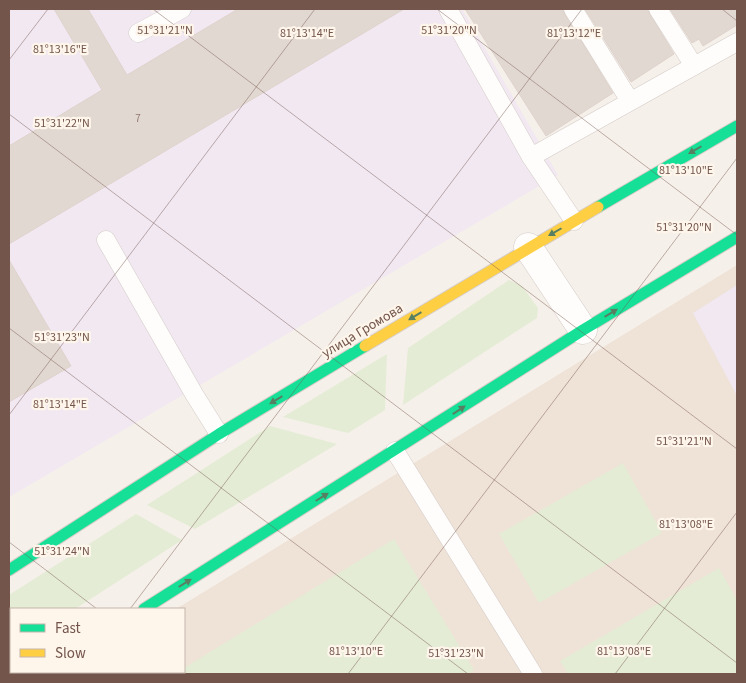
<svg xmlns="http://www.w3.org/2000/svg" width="746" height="683" font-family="'Source Sans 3',sans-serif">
<rect width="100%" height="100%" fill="#f6f0ea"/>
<polygon fill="#efe2d7" points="737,265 737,674 70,674 74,672 184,672 184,609 176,609"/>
<g fill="#f1e8f2">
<polygon points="9,9 149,9 152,13 160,9 462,9 558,175 9,497"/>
<polygon points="737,285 737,396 693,313"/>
</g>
<g fill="#e4ecd5">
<polygon points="509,280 522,286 538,308 537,318 403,405 408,348"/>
<polygon points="387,354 385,410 348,433 283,417"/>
<polygon points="270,426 337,444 195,529 147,505"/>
<polygon points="623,463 662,533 539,603 499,534"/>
<polygon points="136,514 182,540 75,609 11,609 11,651 9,652 9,595"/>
<polygon points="394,539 474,670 468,674 174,674 184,672 184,668"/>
<polygon points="719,568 737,600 737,674 568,674 560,661"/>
</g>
<g fill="#e2d8d2" stroke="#dfd3cc">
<polygon points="54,9 88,9 127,75 238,9 404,9 9,244 9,146 102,90"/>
<polygon points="465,9 562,9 613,93 546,136"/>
<polygon points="585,9 647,9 674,54 631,82"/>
<polygon points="670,9 737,9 737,25 703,46 699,39 692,43"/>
<polygon points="9,260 71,366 9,402"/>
</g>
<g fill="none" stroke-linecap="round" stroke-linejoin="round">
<g stroke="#d4ccc7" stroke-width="19">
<g id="lane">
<polyline points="448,9 531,157 574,221"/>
<polyline points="573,9 630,101"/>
<polyline points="658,9 694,66"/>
<polyline points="138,33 182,9"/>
<polyline points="531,157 737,42"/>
<polyline points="106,240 194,394 219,434"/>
<polyline points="395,451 533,674"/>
</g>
</g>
<g stroke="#d4ccc7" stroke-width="29">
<polyline id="street" points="528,247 583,330"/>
</g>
<g stroke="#d6ccc6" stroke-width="13">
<g id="fast">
<polyline points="598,207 737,126"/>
<polyline points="9,570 219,434 365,346"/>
<polyline points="144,609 583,330 737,237"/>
<polyline points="40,674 44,672"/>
</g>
</g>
<g stroke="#d6ccc6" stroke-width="13">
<polyline id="slow" points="365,346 598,207"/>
</g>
<use href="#lane" stroke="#fefdfc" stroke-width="18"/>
<use href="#street" stroke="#fefdfc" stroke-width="28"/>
<use href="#fast" stroke="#16e098" stroke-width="11"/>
<use href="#slow" stroke="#ffcf43" stroke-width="11"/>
</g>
<defs><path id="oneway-solid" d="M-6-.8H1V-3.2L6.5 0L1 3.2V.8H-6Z" transform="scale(1.25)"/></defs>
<g fill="#577f62">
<use href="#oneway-solid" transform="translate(695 150) rotate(150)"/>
<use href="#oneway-solid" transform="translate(555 232) rotate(150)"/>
<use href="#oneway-solid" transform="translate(611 313) rotate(-31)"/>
<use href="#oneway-solid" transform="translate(415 316) rotate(149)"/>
<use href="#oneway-solid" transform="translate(276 400) rotate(149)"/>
<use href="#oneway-solid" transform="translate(459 410) rotate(-33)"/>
<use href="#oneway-solid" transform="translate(322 497) rotate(-32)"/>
<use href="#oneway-solid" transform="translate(185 583) rotate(-32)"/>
</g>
<path fill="none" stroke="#73554b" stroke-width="1" stroke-opacity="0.45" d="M153 9 737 449M437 9 737 235M722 9 737 21M9 60 48 9M9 114 737 663M9 328 468 674M9 415 315 9M9 542 97 609M130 609 582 9M180 672 184 674M81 674 83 672M348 674 737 158M615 674 737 512"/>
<g text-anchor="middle" stroke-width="4.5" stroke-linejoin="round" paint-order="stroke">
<g font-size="11" fill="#90786f">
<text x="138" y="122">7</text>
</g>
<g font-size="14" fill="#73554b" stroke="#fef5eb">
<text transform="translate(362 330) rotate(-31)" y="5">улица Громова</text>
</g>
</g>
<g font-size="12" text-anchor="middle" fill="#73554b" stroke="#fef5eb" stroke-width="4.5" stroke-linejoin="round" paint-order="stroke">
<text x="165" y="34">51°31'21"N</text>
<text x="449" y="34">51°31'20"N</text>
<text x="307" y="37">81°13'14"E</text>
<text x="574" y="37">81°13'12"E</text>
<text x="60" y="53">81°13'16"E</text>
<text x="62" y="127">51°31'22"N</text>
<text x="686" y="174">81°13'10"E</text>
<text x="684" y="231">51°31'20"N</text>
<text x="62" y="341">51°31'23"N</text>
<text x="60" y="408">81°13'14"E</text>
<text x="684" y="445">51°31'21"N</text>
<text x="686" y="528">81°13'08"E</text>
<text x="62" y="555">51°31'24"N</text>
<text x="356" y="655">81°13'10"E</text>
<text x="624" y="655">81°13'08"E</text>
<text x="456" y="657">51°31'23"N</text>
</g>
<rect width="746" height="683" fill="none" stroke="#73554b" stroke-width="20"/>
<rect x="10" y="608" width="175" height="65" fill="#fef5eb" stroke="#c6b5ab"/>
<rect x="20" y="624" width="25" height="8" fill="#16e098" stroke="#c6b5ab"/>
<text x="55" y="633" font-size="15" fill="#73554b">Fast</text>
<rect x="20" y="649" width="25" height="8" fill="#ffcf43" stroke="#c6b5ab"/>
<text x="55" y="658" font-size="15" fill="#73554b">Slow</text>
</svg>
